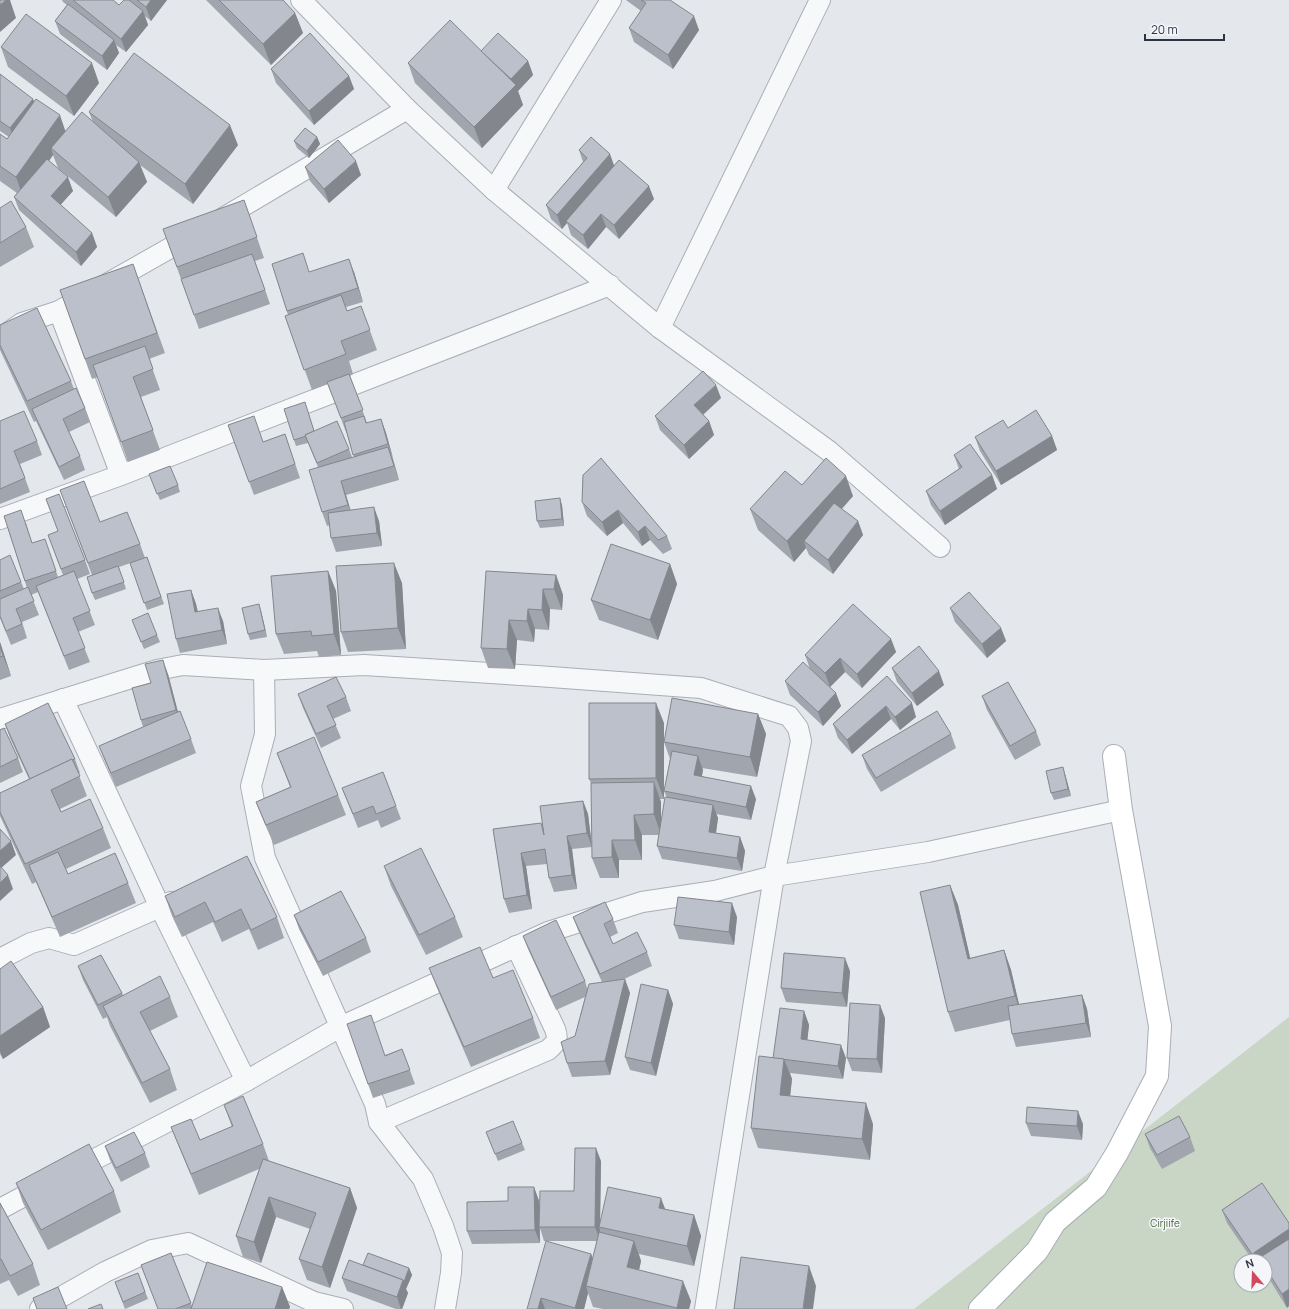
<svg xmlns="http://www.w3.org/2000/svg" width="1289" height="1309" font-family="Manrope,sans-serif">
<rect width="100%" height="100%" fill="#e4e7ec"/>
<path fill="#c9d6c5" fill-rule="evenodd" d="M1289 1017V1309H914ZM1241 1261H1265V1285H1241Z"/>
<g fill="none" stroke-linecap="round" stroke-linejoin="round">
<g stroke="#a9aeb7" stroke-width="22">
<g id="street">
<polyline points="301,0 407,109 494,190 660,328 829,451 940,547"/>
<polyline points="494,190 611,0"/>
<polyline points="223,218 407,109"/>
<polyline points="59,311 121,475"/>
<polyline points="660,328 820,0"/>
<polyline points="0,338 22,323 59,311 193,235"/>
<polyline points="0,519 121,475 610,285"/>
<polyline points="264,670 265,734 251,786 265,858 375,1104 379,1122 423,1179 443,1226 452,1253 451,1273 445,1309"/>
<polyline points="63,699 160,907 246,1081"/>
<polyline points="0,719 157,670 183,665 264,670 364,665 537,676 701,688 789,716 798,728 801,741 774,876 705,1309"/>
<polyline points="0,959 31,943 49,938 74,945 171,902"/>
<path d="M379 1122 548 1050C556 1043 559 1040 555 1029L516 946"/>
<polyline points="72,1171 246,1081 340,1027 548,932 642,902 715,891 774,876 928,852 1121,810"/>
<polyline points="0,1209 45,1185"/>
<polyline points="40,1309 105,1272 152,1250 188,1243 314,1302 343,1309"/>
</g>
</g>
<g stroke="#a9aeb7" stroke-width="24">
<polyline id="secondary" points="980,1309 1037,1251 1055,1222 1096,1187 1117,1153 1157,1076 1160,1026 1121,810 1114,756"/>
</g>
<use href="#street" stroke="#f7f8fa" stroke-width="20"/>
<use href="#secondary" stroke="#fff" stroke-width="22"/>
</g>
<g fill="#a1a5ae">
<polygon points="62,0 113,0 119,5 124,0 167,0 151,21 145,16 148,25 126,52 116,45 119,53 107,70 60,34 55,21 67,5 63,2"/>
<polygon points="206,0 283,0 295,13 303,33 271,65"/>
<polygon points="626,0 670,0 699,30 673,69 634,42 629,28 641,11"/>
<polygon points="1,47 99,83 74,116 8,67"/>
<polygon points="481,51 528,61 533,75 518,91 523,105 482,148 415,83 408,63"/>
<polygon points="271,69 349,76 354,89 314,125 276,83"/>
<polygon points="0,74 34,101 66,131 93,122 89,112 238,145 193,204 140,165 147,182 116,217 58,168 53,155 49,161 73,191 60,205 92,233 97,247 81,266 19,210 14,197 17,193 0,181 0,134 7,139 9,137 0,131"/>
<polygon points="317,137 320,144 309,158 297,148 294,141"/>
<polygon points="579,150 614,165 654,199 619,239 606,227 588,249 571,235 567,223 562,229 551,219 546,205 583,162"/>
<polygon points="305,167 361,175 329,203 310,181"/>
<polygon points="244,200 264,258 255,261 270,304 199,329 163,229"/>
<polygon points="0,208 26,227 34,247 0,267"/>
<polygon points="133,264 165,353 149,359 160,390 141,397 160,450 128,462 98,377 92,379 60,290"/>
<polygon points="272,264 309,272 354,272 363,302 346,307 347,311 361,306 377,350 349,361 353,374 350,376 367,423 381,419 386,433 399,480 346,495 350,510 379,521 382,546 336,552 331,538 330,525 327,526 322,512 318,467 308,443 296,446 294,440 307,409 314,431 349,449 352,457 354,457 346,431 346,432 328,384 312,390 285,316 288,315"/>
<polygon points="0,325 71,381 74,389 85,408 90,422 69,432 80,456 85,470 64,480 36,421 34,422 0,350"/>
<polygon points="721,398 703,415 709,421 714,435 689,459 660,430 655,416"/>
<polygon points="0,421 37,441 42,455 20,464 30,492 0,504"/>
<polygon points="228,425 263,442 285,434 300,478 254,495"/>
<polygon points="1008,428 1052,436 1057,450 1001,485 980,451 975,437"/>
<polygon points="954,455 992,475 997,489 945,525 931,505 926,491 959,469"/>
<polygon points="149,474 178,485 180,492 160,500"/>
<polygon points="583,475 667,536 672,549 663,554 650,540 642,546 623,523 607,536 587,516 582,502"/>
<polygon points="802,485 853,496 842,509 858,521 863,535 833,574 809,555 806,548 794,562 758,530 750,509"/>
<polygon points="60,490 100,522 140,544 145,558 119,567 126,589 95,600 92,593 92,575"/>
<polygon points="46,499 85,560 90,574 77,579 95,625 78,632 90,662 69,670 38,592 31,595 39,615 22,622 27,638 11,645 0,618 0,560 21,582 24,589 27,588 4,516 26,523 32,543 50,553 58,577 63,575 48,535 58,531"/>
<polygon points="562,505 564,526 540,528 537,521"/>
<polygon points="147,557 164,604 147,610 130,563"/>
<polygon points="670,564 677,584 658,640 599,620 591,600"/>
<polygon points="328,571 336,591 341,655 319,657 317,651 284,654 276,634"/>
<polygon points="556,575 563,595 562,610 550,609 549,630 535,629 534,642 517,640 515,669 488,668 481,648"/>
<polygon points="402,583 406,649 348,652 341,632"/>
<polygon points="191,590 196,604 198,611 223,621 227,644 180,653 176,639"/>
<polygon points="950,608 1001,628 1006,641 987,658 955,622"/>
<polygon points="261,611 267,637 250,640 248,634"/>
<polygon points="135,627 157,635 160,642 144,649"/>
<polygon points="891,639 896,652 862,688 845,672 830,687 841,706 823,726 790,695 785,681 825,683 810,669 805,655"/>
<polygon points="0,642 11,676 0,680"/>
<polygon points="892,668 944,685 917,706 897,682"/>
<polygon points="168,674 178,712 191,739 196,753 116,787 104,759 99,746 143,727 141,720 151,683"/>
<polygon points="887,676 916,717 900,730 891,719 852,754 838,738 833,724"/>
<polygon points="298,694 346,697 351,711 333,719 341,738 321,748 303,708"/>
<polygon points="982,696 1036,731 1041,745 1015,760 987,710"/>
<polygon points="758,714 766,734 757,777 702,768 703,770 702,776 756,799 751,820 716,814 718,818 716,833 740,837 745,851 742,871 662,859 657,846 659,835 642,835 642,860 619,860 619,878 600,878 592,858 592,785 589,779 664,723 664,799 660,799 661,802 661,820 667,798 664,791 670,759 664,742"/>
<polygon points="5,724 75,759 80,773 78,773 87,796 60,809 61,812 103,828 111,848 66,869 68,874 128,883 136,903 60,937 36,882 32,884 0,816 0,793 29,779 10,738"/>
<polygon points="0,730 18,758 23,772 0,783"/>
<polygon points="951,734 956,748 881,792 867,769 862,755"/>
<polygon points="277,753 338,795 346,815 274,845 264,822 256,802 290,787"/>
<polygon points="1065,774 1071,796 1054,800 1051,793"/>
<polygon points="342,788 396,806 401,819 381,828 378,820 358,828"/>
<polygon points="583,801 588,814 592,847 572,849 577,889 554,892 549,878 547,864 526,866 532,909 509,913 504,899 493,829 543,828"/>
<polygon points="247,856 277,917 284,938 258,950 249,929 222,942 213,922 182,937 172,916 165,896"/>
<polygon points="384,866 455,917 463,937 426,955 391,886"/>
<polygon points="950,885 958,905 970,958 1004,950 1011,970 1019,1005 1082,995 1087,1009 1091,1037 1016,1047 1012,1034 1010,1020 955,1032 948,1012"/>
<polygon points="294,915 366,938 371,952 323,976 299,929"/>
<polygon points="573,917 613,919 618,933 610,937 613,944 647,952 652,966 622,980 630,993 610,1075 572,1077 567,1063 575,1036 585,997 556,1010 528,949 523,936 585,981 587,988 602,982 578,930"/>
<polygon points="737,917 734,945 679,939 674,925"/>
<polygon points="78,966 122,993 123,995 170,997 178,1017 150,1031 170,1069 177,1090 150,1103 110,1026 107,1017 103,1019 83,980"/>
<polygon points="429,968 493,978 533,1018 540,1038 471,1067 437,988"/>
<polygon points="0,969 43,1007 50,1027 3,1059 0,1054"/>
<polygon points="850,971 847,1007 786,1002 781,988"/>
<polygon points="668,990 673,1004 656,1076 630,1070 625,1057"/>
<polygon points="804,1011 809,1025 807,1040 846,1058 843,1079 790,1073 792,1079 790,1096 873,1124 870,1160 758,1148 751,1128 773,1058"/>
<polygon points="885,1018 882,1073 852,1071 847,1058"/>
<polygon points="402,1049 415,1084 373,1098 368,1084 385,1055"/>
<polygon points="224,1105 263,1144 269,1161 350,1188 357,1208 330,1288 307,1280 299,1259 310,1229 276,1217 261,1263 243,1257 236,1236 259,1169 199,1195 179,1147 171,1127 200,1140 232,1127"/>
<polygon points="1026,1123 1083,1124 1082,1140 1031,1136"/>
<polygon points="1145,1134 1190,1137 1195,1151 1162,1169 1150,1148"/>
<polygon points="489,1139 522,1143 525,1150 498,1161"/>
<polygon points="105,1146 145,1153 150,1167 121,1182 110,1160"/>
<polygon points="601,1161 600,1221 665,1210 694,1215 701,1236 694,1266 639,1254 641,1261 639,1270 691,1301 689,1309 603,1309 593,1307 588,1293 584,1309 527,1309 591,1254 593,1258 597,1241 544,1241 540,1228 540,1243 472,1244 467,1231 508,1201 534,1187 539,1201 539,1215 574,1191"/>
<polygon points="16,1183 114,1191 121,1212 48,1250 23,1203"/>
<polygon points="1262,1183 1287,1308 1265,1272 1265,1261 1253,1261 1227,1223 1222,1210"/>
<polygon points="0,1203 33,1264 40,1285 18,1296 9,1280 0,1284"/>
<polygon points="171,1253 192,1306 282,1287 290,1307 289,1309 158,1309 141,1265"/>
<polygon points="363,1265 409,1268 412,1275 406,1289 408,1293 402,1309 396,1309 347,1291 342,1278"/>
<polygon points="138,1273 148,1299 125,1309 115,1282"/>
</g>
<g fill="#83868d">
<polygon points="6,0 10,0 16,18 0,32 0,5"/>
<polygon points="151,0 167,0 151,21 146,7"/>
<polygon points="143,11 148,25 126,52 121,39"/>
<polygon points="295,13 303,33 271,65 263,44"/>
<polygon points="694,16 699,30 673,69 668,55"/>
<polygon points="114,40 119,53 107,70 102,56"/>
<polygon points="528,61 533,75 518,91 523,105 482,148 474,127 514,87 511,79"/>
<polygon points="92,63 99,83 74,116 66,96"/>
<polygon points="349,76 354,89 314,125 309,111"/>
<polygon points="33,99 38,112 15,142 10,128"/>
<polygon points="60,115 67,136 51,148 53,155 23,197 16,177"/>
<polygon points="230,125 238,145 193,204 185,184"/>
<polygon points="317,137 320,144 309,158 307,151"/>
<polygon points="610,154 615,168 566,221 567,223 562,229 557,215"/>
<polygon points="356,161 361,175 329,203 324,189"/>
<polygon points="139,162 147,182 116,217 108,197"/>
<polygon points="68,177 73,191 56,210 51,196"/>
<polygon points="649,186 654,199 619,239 614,225"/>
<polygon points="601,214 606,227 588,249 583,235"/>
<polygon points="92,233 97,247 81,266 76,252"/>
<polygon points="349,259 354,272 363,302 358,288"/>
<polygon points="716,385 721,398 699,418 694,405"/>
<polygon points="381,419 386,433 393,458 388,444"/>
<polygon points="709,421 714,435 689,459 684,445"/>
<polygon points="1052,436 1057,450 1001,485 996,471"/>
<polygon points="388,447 393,461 399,480 394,466"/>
<polygon points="992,475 997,489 945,525 940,511"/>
<polygon points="846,476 853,496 809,545 804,541 806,548 794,562 787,541"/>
<polygon points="341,481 346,495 353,518 348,505"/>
<polygon points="560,498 562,505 564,526 562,519"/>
<polygon points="374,507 379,521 382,546 377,533"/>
<polygon points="618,510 623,523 607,536 602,522"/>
<polygon points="858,521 863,535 833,574 828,560"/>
<polygon points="645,526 650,540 642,546 638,532"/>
<polygon points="394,563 402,583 406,649 398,628"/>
<polygon points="670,564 677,584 658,640 650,620"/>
<polygon points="328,571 336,591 341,655 334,634"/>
<polygon points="556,575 563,595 562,610 554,589"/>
<polygon points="543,589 550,609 549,630 542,610"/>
<polygon points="191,590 196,604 200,625 195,612"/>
<polygon points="259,604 261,611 267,637 265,630"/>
<polygon points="218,608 223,621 227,644 222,630"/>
<polygon points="528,609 535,629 534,642 527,621"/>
<polygon points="509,620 517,640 515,669 507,649"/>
<polygon points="1001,628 1006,641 987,658 982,644"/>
<polygon points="891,639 896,652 862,688 857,674"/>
<polygon points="0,642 11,676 3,656 0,646"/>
<polygon points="840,658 845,672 830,687 825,673"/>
<polygon points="163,660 168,674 181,724 176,710"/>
<polygon points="939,671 944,685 917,706 912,693"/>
<polygon points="836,693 841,706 823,726 818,712"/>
<polygon points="656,703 664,723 664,799 656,778"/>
<polygon points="912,703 916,717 900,730 895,717"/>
<polygon points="886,706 891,719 852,754 847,740"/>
<polygon points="758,714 766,734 757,777 750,757"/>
<polygon points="698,756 703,770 699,789 694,775"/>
<polygon points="1063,767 1065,774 1071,796 1068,789"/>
<polygon points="654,782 661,802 661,835 654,814"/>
<polygon points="751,786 756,799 751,820 746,807"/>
<polygon points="583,801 588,814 592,847 587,833"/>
<polygon points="713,805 718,818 714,846 709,832"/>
<polygon points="634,815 642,835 642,860 635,840"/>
<polygon points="567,836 572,849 577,889 572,875"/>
<polygon points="740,837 745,851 742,871 737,858"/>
<polygon points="612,840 619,860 619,878 612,857"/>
<polygon points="11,841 16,855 0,869 0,851"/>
<polygon points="521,853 526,866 532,909 527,895"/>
<polygon points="8,875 13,889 0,901 0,883"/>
<polygon points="950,885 958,905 975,979 968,959"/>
<polygon points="732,903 737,917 734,945 729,932"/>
<polygon points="1004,950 1011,970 1022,1017 1015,996"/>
<polygon points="845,958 850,971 847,1007 842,993"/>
<polygon points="625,979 630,993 610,1075 605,1061"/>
<polygon points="668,990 673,1004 656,1076 651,1063"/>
<polygon points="1082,995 1087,1009 1091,1037 1086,1023"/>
<polygon points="880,1005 885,1018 882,1073 877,1059"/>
<polygon points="43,1007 50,1027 3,1059 0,1051 0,1036"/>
<polygon points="804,1011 809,1025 806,1053 801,1039"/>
<polygon points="841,1045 846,1058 843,1079 838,1066"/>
<polygon points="784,1059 792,1079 788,1115 780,1095"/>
<polygon points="866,1103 873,1124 870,1160 862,1139"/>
<polygon points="1078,1111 1083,1124 1082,1140 1077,1126"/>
<polygon points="596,1148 601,1161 600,1227 599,1227 600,1230 600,1241 595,1227"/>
<polygon points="534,1187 539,1201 540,1243 535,1230"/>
<polygon points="350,1188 357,1208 330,1288 322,1267"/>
<polygon points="269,1197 276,1217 261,1263 254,1242"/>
<polygon points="661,1198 669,1219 659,1208"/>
<polygon points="694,1215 701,1236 694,1266 687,1246"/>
<polygon points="1289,1229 1289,1246 1259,1258 1261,1261 1255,1261 1252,1254"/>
<polygon points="634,1241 641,1261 635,1288 627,1267"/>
<polygon points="591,1254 596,1268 586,1286 588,1293 584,1309 576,1309 575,1308"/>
<polygon points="809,1266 816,1286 813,1309 803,1309"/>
<polygon points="409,1268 412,1275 406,1289 408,1293 402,1309 401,1309 397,1297 403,1280"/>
<polygon points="683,1281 691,1301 689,1309 677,1309"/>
<polygon points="282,1287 290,1307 289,1309 275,1309"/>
<polygon points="1289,1289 1289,1306 1287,1308 1282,1294"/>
<polygon points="541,1298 545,1309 538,1309"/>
</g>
<g fill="#bbc0ca" stroke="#83868d">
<polygon points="0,0 6,0 0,5"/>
<polygon points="73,0 113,0 119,5 124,0 129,0 143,11 121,39"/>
<polygon points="137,0 151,0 146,7"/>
<polygon points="219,0 283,0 295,13 263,44"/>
<polygon points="641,0 670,0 694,16 668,55 629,28 646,3"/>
<polygon points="68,4 114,40 102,56 55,21"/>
<polygon points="26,14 92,63 66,96 1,47"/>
<polygon points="450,20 516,85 474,127 408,63"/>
<polygon points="310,33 349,76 309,111 271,69"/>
<polygon points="498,33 528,61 511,79 481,51"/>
<polygon points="134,53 230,125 185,184 89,112"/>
<polygon points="0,74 33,99 10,128 0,121"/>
<polygon points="36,99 60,115 16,177 0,166 0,134 7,139"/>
<polygon points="82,112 139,162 108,197 51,148"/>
<polygon points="305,128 317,137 307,151 294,141"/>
<polygon points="591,137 610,154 557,215 546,205 587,158 579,150"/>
<polygon points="338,140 356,161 324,189 305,167"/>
<polygon points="47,159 68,177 51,196 92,233 76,252 14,197"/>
<polygon points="619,160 649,186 614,225 601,214 583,235 566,221"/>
<polygon points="244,200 257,237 177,267 163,229"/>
<polygon points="11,201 26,227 0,243 0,208"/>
<polygon points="303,253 309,272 349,259 358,288 287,311 272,264"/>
<polygon points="252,254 265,290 194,315 181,279"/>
<polygon points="133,264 157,333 85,359 60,290"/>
<polygon points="341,295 347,311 361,306 370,330 341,341 346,354 304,370 285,316"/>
<polygon points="37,308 71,381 27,401 0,345 0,325"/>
<polygon points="145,346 153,369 133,377 153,430 121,442 93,365"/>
<polygon points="703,371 716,385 694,405 709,421 684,445 655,416"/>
<polygon points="349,374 363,410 341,418 327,382"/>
<polygon points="76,388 85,408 63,419 80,456 59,467 32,409"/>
<polygon points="305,402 314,431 305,435 306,436 294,440 284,409"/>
<polygon points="1036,410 1052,436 996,471 975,437 1003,420 1008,428"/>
<polygon points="24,411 37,441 14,451 25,478 0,489 0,421"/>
<polygon points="254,416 263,442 285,434 295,464 249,482 228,425"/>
<polygon points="364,416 366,423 381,419 388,444 353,455 344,422"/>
<polygon points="337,421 349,449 317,463 305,435"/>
<polygon points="970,444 992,475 940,511 926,491 962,467 954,455"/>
<polygon points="388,447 394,466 341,481 348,505 322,512 309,470"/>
<polygon points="601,458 667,536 658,540 645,526 638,532 618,510 602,522 582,502 583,475"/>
<polygon points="826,458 846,476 787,541 750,509 785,471 802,485"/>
<polygon points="170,466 178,485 157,494 149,474"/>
<polygon points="84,481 100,522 127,512 140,544 88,563 60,490"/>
<polygon points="59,494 85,560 61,569 48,535 58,531 46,499"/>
<polygon points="560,498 562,519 537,521 535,501"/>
<polygon points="834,503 858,521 828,560 804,541"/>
<polygon points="374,507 377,533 331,538 328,513"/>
<polygon points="21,510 32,543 45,539 56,571 25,581 4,516"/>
<polygon points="611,544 670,564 650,620 591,600"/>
<polygon points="10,555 21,582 0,591 0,560"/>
<polygon points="147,557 161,597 144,603 130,563"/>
<polygon points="394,563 398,628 341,632 336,566"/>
<polygon points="118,566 124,582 92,593 87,577"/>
<polygon points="74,571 90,611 73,618 85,648 64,656 36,586"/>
<polygon points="328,571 334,634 312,636 311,631 276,634 271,576"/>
<polygon points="486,571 556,575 554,589 543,589 542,610 528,609 527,621 509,620 507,649 481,648"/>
<polygon points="28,587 34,601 16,609 22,624 6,631 0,616 0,599"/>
<polygon points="191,590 195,612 218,608 222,630 176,639 167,594"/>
<polygon points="969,592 1001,628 982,644 950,608"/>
<polygon points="259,604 265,630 248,634 242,608"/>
<polygon points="853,604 891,639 857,674 840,658 825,673 805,655"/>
<polygon points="148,613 157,635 141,642 132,620"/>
<polygon points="0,646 3,656 0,657"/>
<polygon points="919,646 939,671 912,693 892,668"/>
<polygon points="163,660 176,710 141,720 132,688 151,683 145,664"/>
<polygon points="803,662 836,693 818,712 785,681"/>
<polygon points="887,676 912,703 895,717 886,706 847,740 833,724"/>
<polygon points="336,677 346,697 327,706 336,725 316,734 298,694"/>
<polygon points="1008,682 1036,731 1010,746 982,696"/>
<polygon points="672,698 758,714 750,757 664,742"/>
<polygon points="48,703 75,759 72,760 72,759 30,779 5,724"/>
<polygon points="589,703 656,703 656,778 589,779"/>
<polygon points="180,711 191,739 111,773 99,746"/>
<polygon points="937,711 951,734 876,778 862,755"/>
<polygon points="4,728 18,758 0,767 0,730"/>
<polygon points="314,737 338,795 266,825 256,802 291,787 277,753"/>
<polygon points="672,751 698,756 694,775 751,786 746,807 664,791"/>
<polygon points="72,759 80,776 51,790 61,812 90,799 103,828 25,864 0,812 0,793"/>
<polygon points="1063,767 1068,789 1051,793 1046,771"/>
<polygon points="383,772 396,806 376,814 373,806 353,814 342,788"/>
<polygon points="654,782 654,814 634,815 635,840 612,840 612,857 592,858 591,783"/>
<polygon points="665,797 713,805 709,832 740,837 737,858 657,846"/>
<polygon points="583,801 587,833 567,836 572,875 549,878 545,849 521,853 527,895 504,899 493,829 541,823 544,835 540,806"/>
<polygon points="0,829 11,841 0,851"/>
<polygon points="421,848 455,917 419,935 384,866"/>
<polygon points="58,852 68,874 115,853 128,883 52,917 29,865"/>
<polygon points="247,856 277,917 251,930 241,909 215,922 205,902 175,917 165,896"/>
<polygon points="0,866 8,875 0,883"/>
<polygon points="950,885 968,959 1004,950 1015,996 948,1012 920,892"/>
<polygon points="341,891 366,938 318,962 294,915"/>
<polygon points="678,897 732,903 729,932 674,925"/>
<polygon points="605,902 613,919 604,924 613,944 637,932 647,952 600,974 573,917"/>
<polygon points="556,920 585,981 551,997 523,936"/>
<polygon points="480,947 493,978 513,970 533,1018 464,1047 429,968"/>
<polygon points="784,953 845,958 842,993 781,988"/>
<polygon points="101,955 122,993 98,1005 78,966"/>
<polygon points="11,961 43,1007 0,1036 0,969"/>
<polygon points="160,976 170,997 140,1012 170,1069 142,1083 103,1006"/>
<polygon points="625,979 605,1061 567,1063 561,1042 575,1036 589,984"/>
<polygon points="641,984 668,990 651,1063 625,1057"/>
<polygon points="1082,995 1086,1023 1012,1034 1008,1006"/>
<polygon points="850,1003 880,1005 877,1059 847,1058"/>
<polygon points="780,1008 804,1011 801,1039 841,1045 838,1066 773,1058"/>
<polygon points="371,1015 385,1056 402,1049 410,1070 368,1084 347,1024"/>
<polygon points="759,1056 784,1059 780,1095 866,1103 862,1139 751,1128"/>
<polygon points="243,1096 263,1144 191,1174 171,1127 191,1119 200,1140 233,1126 224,1105"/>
<polygon points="1027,1107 1078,1111 1077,1126 1026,1123"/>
<polygon points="1179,1116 1190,1137 1157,1155 1145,1134"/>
<polygon points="513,1121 522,1143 495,1154 486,1132"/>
<polygon points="134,1132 145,1153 116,1168 105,1146"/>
<polygon points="89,1144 114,1191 41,1230 16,1183"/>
<polygon points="575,1148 596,1148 595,1227 539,1227 540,1191 574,1191"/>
<polygon points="263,1159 350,1188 322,1267 299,1259 316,1213 269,1197 254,1242 236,1236"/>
<polygon points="1262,1183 1289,1223 1289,1229 1252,1254 1222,1210"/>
<polygon points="508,1187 534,1187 535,1230 467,1231 467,1202 508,1201"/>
<polygon points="608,1187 661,1198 659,1208 694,1215 687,1246 599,1227"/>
<polygon points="0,1203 33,1264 10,1276 1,1259 0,1260"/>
<polygon points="599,1232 634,1241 627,1267 683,1281 677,1308 586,1286"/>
<polygon points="1289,1239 1289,1289 1282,1294 1265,1267 1265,1261 1261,1261 1259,1258"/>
<polygon points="546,1241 591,1254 575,1308 541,1298 538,1309 527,1309"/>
<polygon points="171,1253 191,1303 175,1309 158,1309 141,1265"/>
<polygon points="368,1253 409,1268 404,1282 403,1280 363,1265"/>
<polygon points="741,1257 809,1266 803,1309 734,1309"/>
<polygon points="349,1260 403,1280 397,1297 342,1278"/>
<polygon points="207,1262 282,1287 275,1309 191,1309"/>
<polygon points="138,1273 145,1292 123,1302 115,1282"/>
<polygon points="58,1287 67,1309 37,1309 33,1298"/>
<polygon points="101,1304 103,1309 88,1309"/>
</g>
<g text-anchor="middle" stroke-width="3" stroke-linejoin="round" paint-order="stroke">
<g font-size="10" fill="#3f6138" stroke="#f4f6f9">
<text x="1165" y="1227">Cirjiife</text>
</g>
</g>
<g transform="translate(1253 1273) rotate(341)"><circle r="19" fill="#f4f6f9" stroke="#a4a8b1"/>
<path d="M0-3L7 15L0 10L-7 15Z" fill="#d1495b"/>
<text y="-6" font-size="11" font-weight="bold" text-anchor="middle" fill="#2b3445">N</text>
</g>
<path d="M1145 34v6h79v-6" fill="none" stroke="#2b3445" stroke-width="2"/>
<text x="1151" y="34" font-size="12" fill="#2b3445" stroke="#f4f6f9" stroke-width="3" paint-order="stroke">20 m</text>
</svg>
